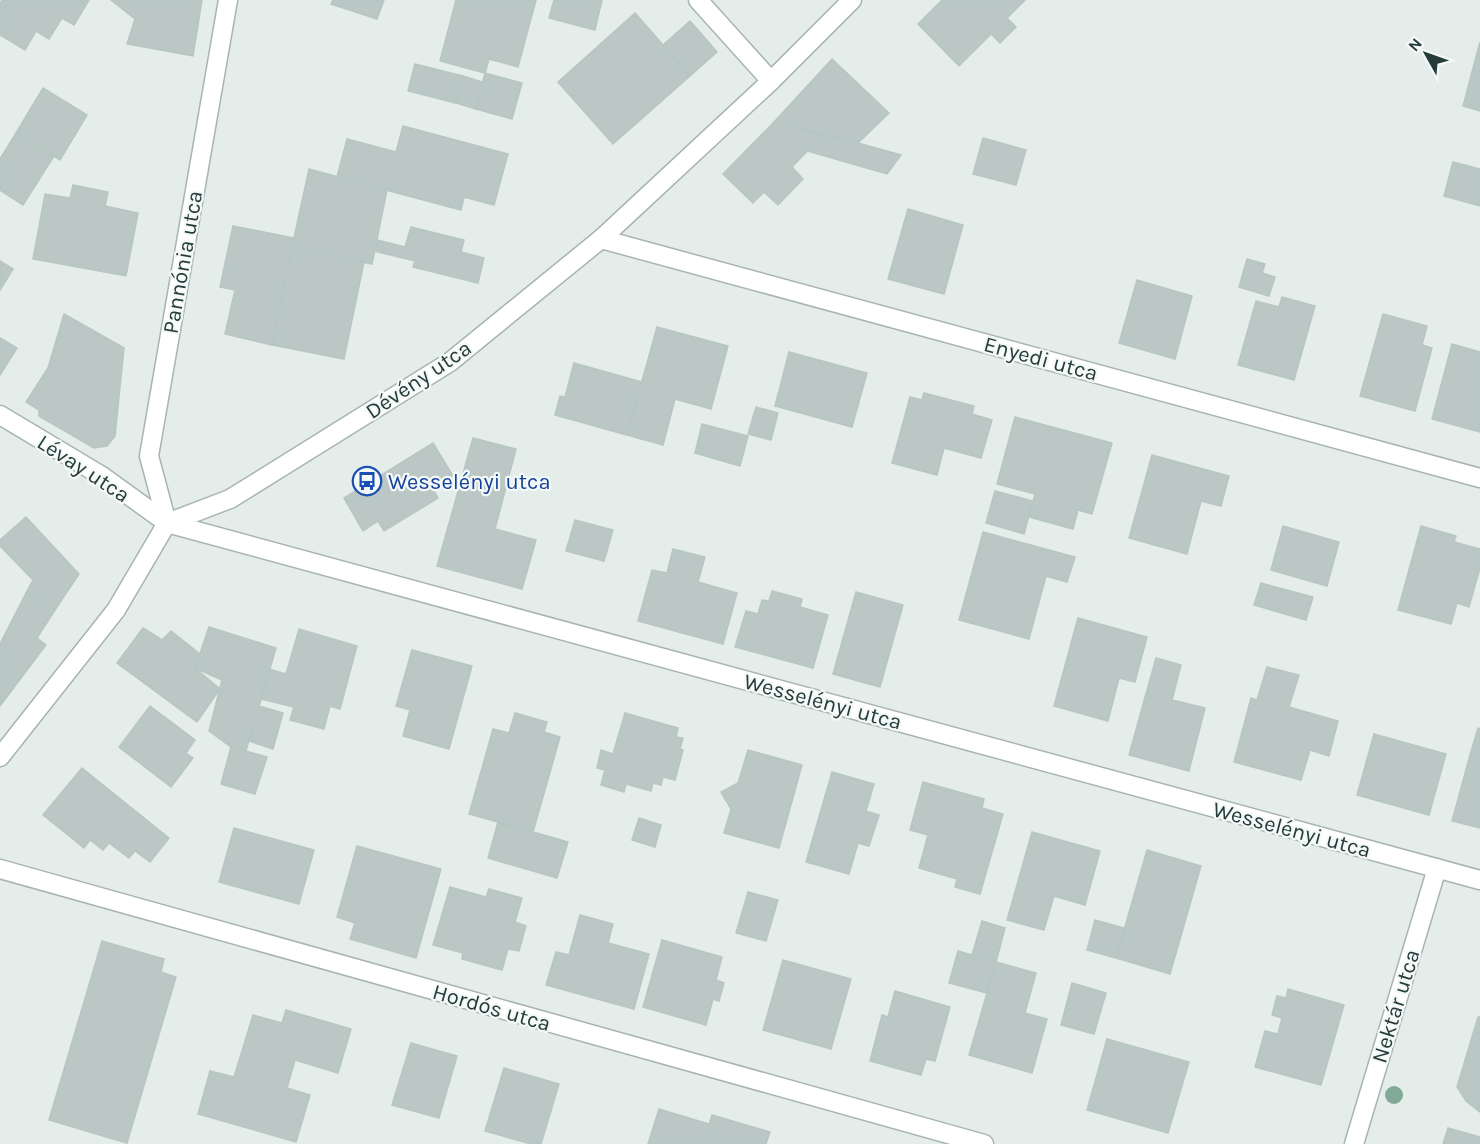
<svg xmlns="http://www.w3.org/2000/svg" width="1480" height="1144" font-family="Karla,sans-serif">
<rect width="100%" height="100%" fill="#e4edea"/>
<g fill="#bac7c4" stroke="#b7c6c2" stroke-width="1.5">
<polygon points="2,0 89,0 74,25 62,18 49,39 36,31 25,50 0,35 0,4"/>
<polygon points="111,0 202,0 193,56 127,44 135,19"/>
<polygon points="333,0 384,0 377,19 331,4"/>
<polygon points="456,0 536,0 518,67 489,59 485,73 440,61"/>
<polygon points="554,0 602,0 595,30 549,18"/>
<polygon points="942,0 1025,0 1007,18 1016,27 1000,43 991,34 959,66 918,24"/>
<polygon points="635,13 690,76 613,144 558,82"/>
<polygon points="690,21 717,52 690,76 663,45"/>
<polygon points="1480,42 1480,111 1463,106"/>
<polygon points="832,59 889,113 858,143 774,122"/>
<polygon points="415,64 463,76 456,103 408,91"/>
<polygon points="485,73 522,83 512,119 476,109"/>
<polygon points="463,76 482,82 476,109 456,103"/>
<polygon points="43,88 87,115 60,160 16,133"/>
<polygon points="774,122 823,135 792,167 803,179 778,205 764,192 753,203 723,174"/>
<polygon points="403,126 508,154 494,205 464,197 461,210 337,177 347,139 396,152"/>
<polygon points="16,133 54,156 23,205 0,190 0,159"/>
<polygon points="823,135 858,143 901,155 887,174 807,151"/>
<polygon points="983,138 1026,150 1016,185 973,174"/>
<polygon points="1453,162 1480,169 1480,206 1444,196"/>
<polygon points="309,169 387,190 372,264 292,247"/>
<polygon points="73,185 108,192 105,206 138,213 126,276 33,259 45,194 70,198"/>
<polygon points="908,209 963,225 944,294 888,279"/>
<polygon points="233,226 294,238 272,345 225,334 235,290 220,287"/>
<polygon points="411,227 464,240 461,252 484,258 478,283 413,267 415,261 374,251 377,240 405,247"/>
<polygon points="292,247 364,262 344,359 272,345"/>
<polygon points="1247,259 1265,264 1262,273 1275,277 1269,296 1239,287"/>
<polygon points="0,261 13,269 0,290"/>
<polygon points="1137,280 1192,296 1175,359 1119,343"/>
<polygon points="1282,297 1315,306 1294,380 1238,365 1256,301 1279,307"/>
<polygon points="64,314 124,348 115,436 107,446 94,448 39,416 39,410 26,402 48,368"/>
<polygon points="1383,314 1427,326 1422,345 1432,348 1415,411 1360,396"/>
<polygon points="657,327 728,346 711,409 675,399 663,445 627,435"/>
<polygon points="0,338 17,348 0,375"/>
<polygon points="1452,344 1480,352 1480,432 1432,419"/>
<polygon points="789,352 867,373 852,427 775,406"/>
<polygon points="574,363 642,382 627,435 555,415 560,396 565,397"/>
<polygon points="924,393 974,406 972,414 992,420 981,458 944,448 937,475 892,463 910,397 922,400"/>
<polygon points="756,407 778,413 771,440 748,434"/>
<polygon points="1015,417 1112,443 1092,514 1078,510 1073,529 1029,517 1035,494 997,484"/>
<polygon points="702,424 748,436 740,466 695,453"/>
<polygon points="473,438 516,449 495,529 536,540 522,589 437,566"/>
<polygon points="433,443 453,476 432,488 438,498 384,531 378,521 363,531 344,498"/>
<polygon points="1152,455 1229,476 1221,506 1201,501 1187,554 1129,538"/>
<polygon points="995,491 1033,501 1024,534 986,523"/>
<polygon points="26,517 79,574 55,610 26,593 33,580 0,546 0,540"/>
<polygon points="575,520 613,530 604,561 566,551"/>
<polygon points="1283,526 1339,542 1327,586 1271,570"/>
<polygon points="1421,526 1456,536 1454,542 1480,549 1480,568 1469,607 1457,603 1451,624 1398,610"/>
<polygon points="983,532 1075,557 1067,582 1046,576 1029,639 959,620"/>
<polygon points="673,549 705,557 698,582 737,593 723,644 638,621 652,570 667,573"/>
<polygon points="1261,583 1313,597 1306,620 1254,605"/>
<polygon points="772,591 802,599 800,607 828,615 813,668 735,647 746,611 758,614 762,600 769,601"/>
<polygon points="856,592 903,605 880,687 833,674"/>
<polygon points="26,593 55,610 37,638 46,645 0,706 0,644"/>
<polygon points="1078,618 1147,637 1135,682 1119,678 1108,721 1054,706"/>
<polygon points="209,627 276,648 246,751 231,747 209,731 222,680 195,668"/>
<polygon points="143,628 162,640 171,631 200,654 195,668 220,689 197,722 117,663"/>
<polygon points="299,629 357,646 340,709 330,706 324,729 290,720 294,707 261,699 269,669 286,674"/>
<polygon points="412,650 472,666 449,749 403,736 410,710 396,706"/>
<polygon points="1156,658 1181,665 1172,700 1205,708 1189,771 1129,755"/>
<polygon points="1267,667 1299,675 1289,707 1338,721 1329,756 1310,750 1301,780 1234,762 1251,698 1257,700"/>
<polygon points="150,706 195,740 186,753 193,758 171,787 119,747"/>
<polygon points="259,706 283,713 273,749 249,741"/>
<polygon points="515,713 547,722 544,732 560,737 533,832 469,814 493,729 509,733"/>
<polygon points="625,713 678,728 676,737 683,738 680,749 683,750 675,780 663,777 661,785 653,783 651,791 626,784 624,792 601,785 605,770 597,768 601,750 613,754"/>
<polygon points="1478,728 1480,729 1480,758 1470,755"/>
<polygon points="1374,734 1446,754 1429,815 1357,795"/>
<polygon points="231,747 267,757 255,794 221,784"/>
<polygon points="748,750 802,765 779,848 724,833 731,809 721,792 738,783"/>
<polygon points="1470,755 1480,758 1480,828 1452,821"/>
<polygon points="82,768 169,838 150,862 135,851 129,858 109,843 103,850 90,840 84,848 43,815"/>
<polygon points="832,772 874,784 866,811 879,815 869,846 858,843 849,874 806,862"/>
<polygon points="923,782 984,799 982,808 1003,814 980,894 955,887 957,879 919,868 928,835 910,830"/>
<polygon points="639,818 661,825 655,847 632,840"/>
<polygon points="498,822 568,842 557,878 488,858"/>
<polygon points="234,828 314,850 299,904 219,882"/>
<polygon points="1032,832 1100,851 1085,905 1054,896 1044,930 1007,920"/>
<polygon points="357,846 441,869 416,958 350,939 355,923 337,917"/>
<polygon points="1147,850 1201,866 1170,974 1116,958"/>
<polygon points="450,887 486,897 489,889 522,898 515,922 526,926 519,951 508,949 502,970 462,959 463,953 433,945"/>
<polygon points="748,892 778,900 766,941 736,933"/>
<polygon points="580,915 613,924 608,943 649,954 634,1009 546,985 556,952 569,955"/>
<polygon points="1095,920 1124,928 1116,958 1087,950"/>
<polygon points="982,921 1005,928 996,962 972,955"/>
<polygon points="662,940 722,957 716,980 724,983 719,1001 713,999 706,1025 643,1007"/>
<polygon points="102,941 164,959 161,972 176,977 127,1143 49,1120"/>
<polygon points="958,951 996,962 987,993 949,983"/>
<polygon points="783,960 851,979 831,1049 763,1030"/>
<polygon points="996,962 1036,973 1025,1013 1047,1019 1032,1073 969,1055"/>
<polygon points="1072,983 1106,993 1094,1034 1061,1025"/>
<polygon points="1288,989 1344,1005 1321,1085 1255,1067 1265,1031 1278,1034 1282,1018 1272,1015 1277,996 1286,998"/>
<polygon points="895,991 950,1007 935,1061 926,1059 921,1075 870,1061 882,1015 888,1017"/>
<polygon points="286,1010 351,1029 338,1073 295,1060 287,1088 310,1095 296,1142 198,1114 210,1071 234,1077 253,1015 282,1023"/>
<polygon points="1478,1017 1480,1017 1480,1112 1466,1101 1457,1087"/>
<polygon points="1107,1039 1189,1062 1168,1133 1087,1110"/>
<polygon points="411,1043 457,1056 439,1118 392,1105"/>
<polygon points="504,1068 559,1084 541,1144 531,1144 485,1131"/>
<polygon points="659,1109 709,1124 703,1144 648,1144"/>
<polygon points="712,1115 770,1132 766,1144 703,1144"/>
<polygon points="1448,1128 1480,1137 1480,1144 1443,1144"/>
</g>
<g fill="none" stroke-linecap="round" stroke-linejoin="round">
<g stroke="#a7b5b2" stroke-width="21">
<g id="street">
<polyline points="698,0 771,81"/>
<polyline points="601,239 1480,478"/>
<polyline points="0,415 102,476 167,523 1480,880"/>
<polyline points="167,523 149,456 228,0"/>
<polyline points="0,757 116,610 167,523 230,499 450,362 601,239 771,81 852,0"/>
<polyline points="0,869 984,1144"/>
<polyline points="1354,1144 1437,868"/>
</g>
</g>
<use href="#street" stroke="#fff" stroke-width="18"/>
</g>
<circle fill="#82a998" cx="1394" cy="1095" r="9"/>
<defs>
<g id="bus-ring" transform="scale(1.5)"><circle r="9.5" fill="#f4f9f8" stroke="#1a4fb4" stroke-width="1.5"/><path d="M-5-6H5V4H4V6H2V4H-2V6H-4V4H-5ZM-3.5-4V0h7V-4ZM-3.5 1.2v1.5H-2V1.2ZM2 1.2v1.5H3.5V1.2Z" fill="#1a4fb4"/></g>
</defs>
<g fill-rule="evenodd">
<use href="#bus-ring" x="367" y="481"/>
</g>
<g text-anchor="middle" stroke-width="4.5" stroke-linejoin="round" paint-order="stroke">
<g font-size="22" fill="#253d3a" stroke="#f4f9f8">
<text transform="translate(182 262) rotate(-80)" y="8">Pannónia utca</text>
<text transform="translate(1041 358) rotate(15)" y="8">Enyedi utca</text>
<text transform="translate(418 379) rotate(-34)" y="8">Dévény utca</text>
<text transform="translate(84 468) rotate(33)" y="8">Lévay utca</text>
<text transform="translate(823 701) rotate(15)" y="8">Wesselényi utca</text>
<text transform="translate(1292 829) rotate(15)" y="8">Wesselényi utca</text>
<text transform="translate(1395 1006) rotate(-73)" y="8">Nektár utca</text>
<text transform="translate(492 1007) rotate(16)" y="8">Hordós utca</text>
</g>
<g font-size="22" fill="#164399" stroke="#f4f9f8" text-anchor="start">
<text x="388" y="489">Wesselényi utca</text>
</g>
</g>
<g transform="translate(1426 54) rotate(310)" stroke="#f4f9f8" stroke-width="4.5" paint-order="stroke">
<path d="M0-4.5L10 22L0 15L-10 22Z" fill="#253d3a"/>
<text y="-9" font-size="16" font-weight="bold" text-anchor="middle" fill="#253d3a">N</text>
</g>
</svg>
